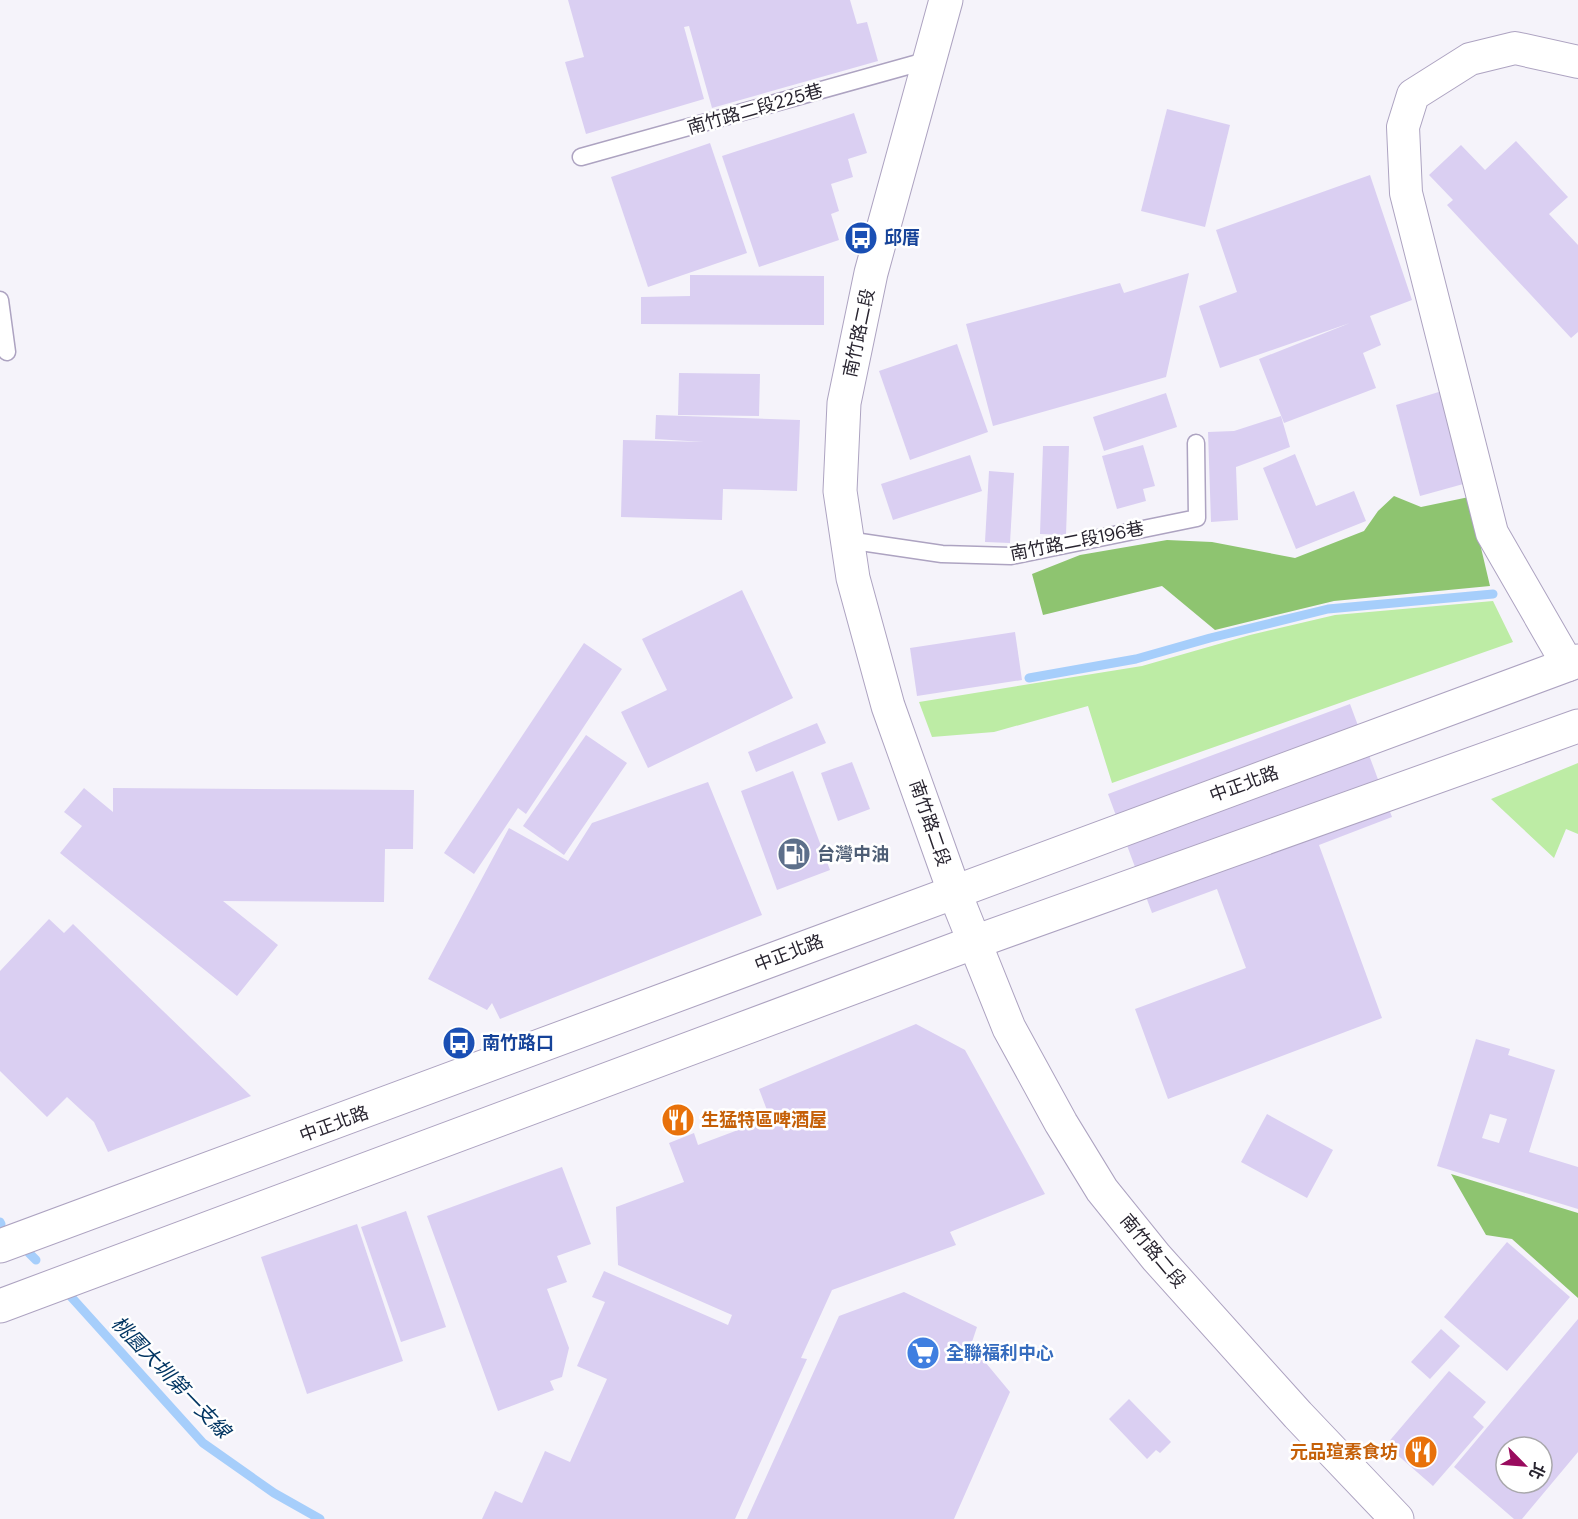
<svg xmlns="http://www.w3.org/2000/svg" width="1578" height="1519" font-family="'DM Sans','Noto Sans TC',sans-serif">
<rect width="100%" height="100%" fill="#f5f3fa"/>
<g fill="#bdeca5">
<polygon points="1493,601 1513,642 1112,783 1088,706 994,732 932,737 919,702 1142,666 1250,635 1335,615"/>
<polygon points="1578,763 1578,834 1566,829 1554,858 1491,799"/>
</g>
<g fill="#8ec470">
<polygon points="1394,496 1421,507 1469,497 1490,586 1334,601 1215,630 1162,586 1043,615 1032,574 1080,555 1167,540 1212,542 1295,558 1364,531 1378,511"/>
<polygon points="1451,1174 1578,1213 1578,1298 1512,1239 1486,1235"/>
</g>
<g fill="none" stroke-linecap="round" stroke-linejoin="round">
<g stroke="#a6cefb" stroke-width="9">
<polyline points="1029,678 1136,659 1210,638 1328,609 1493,594"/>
<polyline points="0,1222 1,1224"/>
<polyline points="29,1253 36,1260"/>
<polyline points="64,1289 203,1443 274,1493 320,1519"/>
</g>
</g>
<g fill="#dacff2" fill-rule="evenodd">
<polygon points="568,0 850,0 857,24 867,22 878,61 712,108 689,26 684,27 704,99 586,134 565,62 584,57"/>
<polygon points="1167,109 1230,125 1205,227 1141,211"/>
<polygon points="854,113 867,153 848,159 853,177 831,184 839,211 831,214 839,240 759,267 722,156"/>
<polygon points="1516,141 1568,197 1549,214 1578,245 1578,332 1571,338 1447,205 1453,200 1429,175 1461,145 1485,170"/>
<polygon points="710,143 747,253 648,287 611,177"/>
<polygon points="1370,175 1412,300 1370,316 1381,345 1363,353 1376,388 1284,423 1259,359 1350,323 1220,368 1199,306 1237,292 1216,230"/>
<polygon points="1189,273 1166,377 993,426 966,324 1120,283 1124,293"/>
<polygon points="690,275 824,276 824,325 641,324 641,297 690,296"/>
<polygon points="957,344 988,432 910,460 879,371"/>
<polygon points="679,373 760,374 759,416 678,415"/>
<polygon points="1442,391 1467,483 1420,496 1396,405"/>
<polygon points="1166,393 1177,427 1104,451 1093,417"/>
<polygon points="656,415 800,420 797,491 723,489 722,520 621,517 623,440 704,442 655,439"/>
<polygon points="1281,416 1290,447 1236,467 1238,520 1211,522 1208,432 1234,431"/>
<polygon points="1143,445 1155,486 1143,489 1146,501 1117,509 1102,456"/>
<polygon points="1043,446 1069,446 1066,535 1040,534"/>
<polygon points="1295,454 1316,506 1354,491 1366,521 1296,549 1263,468"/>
<polygon points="970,455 982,491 893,520 881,484"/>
<polygon points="989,471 1014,473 1010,543 985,542"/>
<polygon points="742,590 793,698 648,768 621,712 667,690 642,639"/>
<polygon points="1015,632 1022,680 917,696 910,648"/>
<polygon points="584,643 622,669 526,814 518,808 474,874 444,853"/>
<polygon points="1350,704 1392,817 1319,845 1382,1018 1168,1099 1135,1009 1246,968 1217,889 1152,913 1108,794"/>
<polygon points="817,723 826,743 756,772 748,752"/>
<polygon points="586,735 627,763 564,855 523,826"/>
<polygon points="852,762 870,809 838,821 821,773"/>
<polygon points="793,771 830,870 777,890 741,791"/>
<polygon points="708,782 762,915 500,1019 492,1003 487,1010 428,979 509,828 568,861 592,823"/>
<polygon points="84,788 113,812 113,788 414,790 413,849 385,849 384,902 223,901 278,945 237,996 60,853 82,826 64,812"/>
<polygon points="49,919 64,933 73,924 251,1096 108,1152 94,1122 67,1097 47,1117 0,1071 0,971"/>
<polygon points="916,1024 965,1050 1045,1194 950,1232 956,1245 832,1290 801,1358 807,1359 735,1519 482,1519 495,1491 522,1503 545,1451 570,1462 607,1379 577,1366 605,1302 592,1297 604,1271 728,1325 732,1315 618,1265 616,1207 684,1182 669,1143 694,1133 698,1145 770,1118 759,1089"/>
<path d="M1476 1039 1510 1049 1508 1055 1555 1070 1529 1152 1578 1167V1209L1437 1166ZM1490 1114 1507 1119 1499 1143 1482 1138Z"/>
<polygon points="1267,1114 1333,1150 1307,1198 1241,1162"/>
<polygon points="562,1167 591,1244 557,1256 567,1282 547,1289 569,1348 562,1377 550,1381 554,1390 498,1411 427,1216"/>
<polygon points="406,1211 446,1327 401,1342 361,1227"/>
<polygon points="357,1224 403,1361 307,1394 261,1257"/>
<polygon points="1507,1242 1570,1297 1507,1371 1444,1317"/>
<polygon points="904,1292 977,1327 971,1345 1010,1392 954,1519 747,1519 839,1316"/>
<path d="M1578 1319V1452L1522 1519H1514L1454 1467ZM1506 1447H1542V1483H1506Z"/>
<polygon points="1441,1329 1460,1346 1430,1379 1411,1362"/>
<polygon points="1449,1371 1486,1402 1473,1417 1484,1427 1433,1486 1386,1445"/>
<polygon points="1129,1399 1171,1442 1160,1453 1156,1450 1147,1459 1109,1419"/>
</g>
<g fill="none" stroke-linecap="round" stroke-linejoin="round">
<g stroke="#ada3c1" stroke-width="19">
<g id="lane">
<polyline points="581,157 929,60"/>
<polyline points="0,300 7,352"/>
<polyline points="847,540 942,554 1011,556 1197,518 1196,443"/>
</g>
</g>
<g stroke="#ada3c1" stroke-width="34">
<polyline id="street" points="1568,665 1492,533 1406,193 1403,127 1413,95 1470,59 1515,48 1578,62"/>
</g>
<g stroke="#ada3c1" stroke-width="35">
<g id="secondary">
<polyline points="946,0 871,273 844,403 840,491 853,578 888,706 954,891 1009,1028 1061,1123 1102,1190 1156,1257 1298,1415 1397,1519"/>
<polyline points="0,1246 1578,661"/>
<polyline points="0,1306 975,942 1578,726"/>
</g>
</g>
<use href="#lane" stroke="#fff" stroke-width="16"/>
<use href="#street" stroke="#fff" stroke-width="32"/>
<use href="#secondary" stroke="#fff" stroke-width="33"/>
</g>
<defs>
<g id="bus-disc" transform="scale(1.725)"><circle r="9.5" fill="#1a4fb4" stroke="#fff"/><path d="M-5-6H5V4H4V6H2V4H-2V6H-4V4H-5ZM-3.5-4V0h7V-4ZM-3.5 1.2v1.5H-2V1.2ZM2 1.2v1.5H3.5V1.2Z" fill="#fff"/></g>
<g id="fuel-disc" transform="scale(1.725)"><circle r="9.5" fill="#5c6f8a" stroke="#fff"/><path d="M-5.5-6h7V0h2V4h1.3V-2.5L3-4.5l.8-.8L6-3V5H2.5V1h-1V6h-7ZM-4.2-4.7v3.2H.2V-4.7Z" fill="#fff"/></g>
<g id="restaurant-disc" transform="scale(1.725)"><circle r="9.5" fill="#e8710a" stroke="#fff"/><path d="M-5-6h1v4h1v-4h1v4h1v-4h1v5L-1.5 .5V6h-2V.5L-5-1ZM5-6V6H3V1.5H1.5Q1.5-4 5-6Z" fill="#fff"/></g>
<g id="supermarket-disc" transform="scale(1.725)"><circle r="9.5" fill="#3f7fe0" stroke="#fff"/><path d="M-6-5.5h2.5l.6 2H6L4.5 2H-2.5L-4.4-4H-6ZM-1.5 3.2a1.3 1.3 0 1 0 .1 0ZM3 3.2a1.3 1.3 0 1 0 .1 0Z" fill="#fff"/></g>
</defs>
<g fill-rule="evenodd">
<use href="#bus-disc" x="861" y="238"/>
<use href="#fuel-disc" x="794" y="854"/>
<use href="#bus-disc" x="459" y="1043"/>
<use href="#restaurant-disc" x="678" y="1120"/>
<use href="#supermarket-disc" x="923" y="1353"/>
<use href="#restaurant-disc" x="1421" y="1452"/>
</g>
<g text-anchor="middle" stroke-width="5" stroke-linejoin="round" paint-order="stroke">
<g font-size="18" fill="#292530" stroke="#fff">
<text transform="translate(755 109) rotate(-16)" y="6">南竹路二段225巷</text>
<text transform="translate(859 333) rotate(-78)" y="6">南竹路二段</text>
<text transform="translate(1077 541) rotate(-11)" y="6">南竹路二段196巷</text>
<text transform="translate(1244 784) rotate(-20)" y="6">中正北路</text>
<text transform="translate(930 823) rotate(71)" y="6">南竹路二段</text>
<text transform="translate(789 953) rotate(-21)" y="6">中正北路</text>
<text transform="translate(334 1124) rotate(-20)" y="6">中正北路</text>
<text transform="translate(1153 1251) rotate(50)" y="6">南竹路二段</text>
</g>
<g font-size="18" font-weight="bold" fill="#164399" stroke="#fff" text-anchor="start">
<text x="884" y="244">邱厝</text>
<text x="482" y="1049">南竹路口</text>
</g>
<g font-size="18" font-weight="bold" fill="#4e5e75" stroke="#fff" text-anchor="start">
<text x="817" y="860">台灣中油</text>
</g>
<g font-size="18" font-weight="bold" fill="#c56008" stroke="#fff" text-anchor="start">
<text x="701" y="1126">生猛特區啤酒屋</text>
<text x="1398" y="1458" text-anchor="end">元品瑄素食坊</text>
</g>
<g font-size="18" font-weight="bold" fill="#366cbe" stroke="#fff" text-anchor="start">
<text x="946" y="1359">全聯福利中心</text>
</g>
<g font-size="20" font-style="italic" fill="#023562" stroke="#fff">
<text transform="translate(171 1377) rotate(46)" y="7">桃園大圳第一支線</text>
</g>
</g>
<g transform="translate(1524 1465) rotate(115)"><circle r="28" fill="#ffffff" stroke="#a9a8ac" stroke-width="1.5"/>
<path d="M0-4.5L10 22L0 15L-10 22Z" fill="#990b5e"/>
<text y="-9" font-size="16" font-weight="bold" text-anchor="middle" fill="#292530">北</text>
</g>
</svg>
